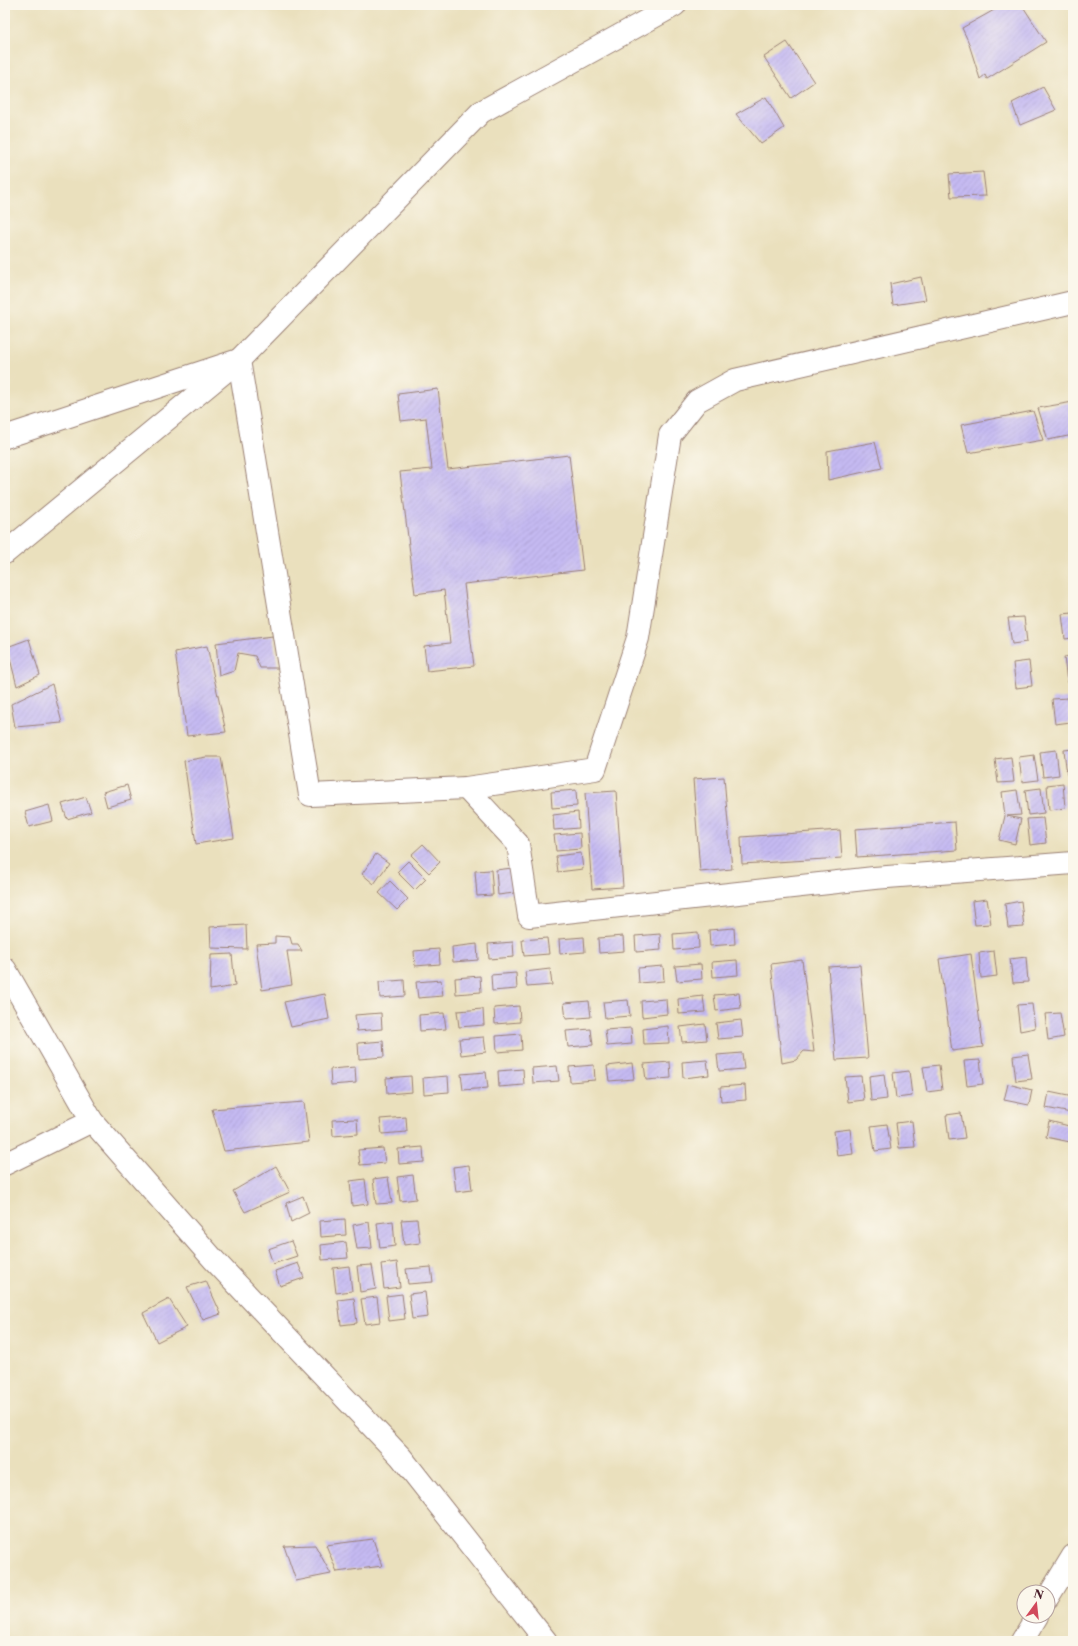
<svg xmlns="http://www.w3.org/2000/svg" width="1078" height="1646" font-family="'Libre Caslon Text',serif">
<defs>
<pattern id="building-hatch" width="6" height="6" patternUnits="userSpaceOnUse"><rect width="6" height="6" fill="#c5baf2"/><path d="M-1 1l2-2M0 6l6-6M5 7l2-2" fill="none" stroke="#ab9fd0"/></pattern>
</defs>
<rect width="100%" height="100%" fill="#fbf7ec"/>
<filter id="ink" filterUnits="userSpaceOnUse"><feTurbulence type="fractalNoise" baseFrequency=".025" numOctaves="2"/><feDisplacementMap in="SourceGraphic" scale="8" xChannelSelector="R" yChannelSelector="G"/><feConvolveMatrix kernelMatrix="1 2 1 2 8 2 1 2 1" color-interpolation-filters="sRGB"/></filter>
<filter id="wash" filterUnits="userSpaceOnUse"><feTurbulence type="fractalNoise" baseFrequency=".012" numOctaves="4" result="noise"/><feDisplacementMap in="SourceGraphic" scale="16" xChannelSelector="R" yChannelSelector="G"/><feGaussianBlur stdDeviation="0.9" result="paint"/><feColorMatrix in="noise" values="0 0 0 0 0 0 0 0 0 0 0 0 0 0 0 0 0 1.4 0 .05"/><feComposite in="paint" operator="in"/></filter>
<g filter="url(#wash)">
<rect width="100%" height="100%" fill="#eae0bd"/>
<g id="blocks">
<g fill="url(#building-hatch)">
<polygon points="1003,5 1022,5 1046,42 987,79 985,75 980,79 968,41 962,28"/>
<polygon points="787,42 814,82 791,98 764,57"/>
<polygon points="1043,87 1056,110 1020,125 1012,103"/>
<polygon points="766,97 784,128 761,144 736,114"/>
<polygon points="983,172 986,196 951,197 949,174"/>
<polygon points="921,277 926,300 893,305 890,284"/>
<polygon points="438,389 448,469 569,455 583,570 464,584 474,666 427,671 424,646 450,643 444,590 415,594 400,472 432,469 426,418 401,421 398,394"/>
<polygon points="1073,402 1073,435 1048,440 1038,408"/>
<polygon points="1033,411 1043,440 968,453 961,425"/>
<polygon points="875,442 882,468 828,480 827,451"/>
<polygon points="1073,613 1073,638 1065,639 1062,614"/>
<polygon points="1024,617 1027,642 1012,644 1008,618"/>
<polygon points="273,636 278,668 260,668 255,656 238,653 234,671 219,676 216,643"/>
<polygon points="29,639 40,675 17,686 7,647"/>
<polygon points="207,646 226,732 187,736 175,652"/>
<polygon points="1073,656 1073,681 1067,682 1064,657"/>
<polygon points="1029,661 1032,686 1016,688 1013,663"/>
<polygon points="52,684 62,723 15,727 11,704"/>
<polygon points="1068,698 1071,722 1055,724 1052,699"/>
<polygon points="1073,749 1073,774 1067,775 1064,750"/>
<polygon points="1056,750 1059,775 1043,777 1040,752"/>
<polygon points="1034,755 1038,780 1022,782 1019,757"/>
<polygon points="206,757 221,757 234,838 196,844 184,761"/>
<polygon points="1011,757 1014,782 998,783 995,759"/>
<polygon points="724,777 732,869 700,872 693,779"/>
<polygon points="1063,783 1065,808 1049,810 1047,785"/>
<polygon points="1070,783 1073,783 1073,798 1072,798"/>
<polygon points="127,785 131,800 107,807 103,792"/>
<polygon points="1041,788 1044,813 1028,815 1025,790"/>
<polygon points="576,790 577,806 552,808 551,792"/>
<polygon points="1017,790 1021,815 1007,816 1021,819 1015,844 999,840 1005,816 1002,792"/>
<polygon points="616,791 623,887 592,889 585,793"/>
<polygon points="86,797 91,812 67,819 62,804"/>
<polygon points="49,805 53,821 29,827 25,812"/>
<polygon points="578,812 579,828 554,830 553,815"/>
<polygon points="1043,818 1046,843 1030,845 1027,819"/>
<polygon points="955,822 957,850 857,857 855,829"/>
<polygon points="840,830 842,858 742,864 741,837"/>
<polygon points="580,833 581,849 556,851 554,835"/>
<polygon points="423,844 440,862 429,873 411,855"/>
<polygon points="581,853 583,869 558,872 556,856"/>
<polygon points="376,854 389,863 374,884 362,874"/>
<polygon points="408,861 426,879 415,890 397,872"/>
<polygon points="512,868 514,893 498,895 496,870"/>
<polygon points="491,870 493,895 477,896 475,871"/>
<polygon points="390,881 408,899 397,910 379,893"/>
<polygon points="987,899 991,924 975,925 972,901"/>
<polygon points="1021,901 1024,927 1008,928 1005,904"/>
<polygon points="246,925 247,949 211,948 210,927"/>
<polygon points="734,928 735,944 710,946 709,930"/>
<polygon points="698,932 699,948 674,950 673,934"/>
<polygon points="660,934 661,950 636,952 635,936"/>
<polygon points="275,936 290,937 292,944 298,944 302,951 287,951 292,985 262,990 256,944 275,943"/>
<polygon points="623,936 624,951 599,953 598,938"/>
<polygon points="584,937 585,952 560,954 559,939"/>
<polygon points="547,938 549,954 524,956 522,940"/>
<polygon points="513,942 514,957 489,959 488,944"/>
<polygon points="477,944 478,960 453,962 452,947"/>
<polygon points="439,949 440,964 415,966 414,951"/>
<polygon points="994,951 997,976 981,978 979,953"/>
<polygon points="232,954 235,986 210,990 211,955"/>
<polygon points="971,954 983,1047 952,1051 939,959"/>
<polygon points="1026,957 1028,982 1013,983 1010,959"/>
<polygon points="737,960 738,975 713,977 712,962"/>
<polygon points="802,960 814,1052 804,1051 796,1060 782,1063 771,964"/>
<polygon points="701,964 702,979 677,981 675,966"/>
<polygon points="860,965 868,1058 836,1060 828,967"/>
<polygon points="663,966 664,981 639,983 638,968"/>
<polygon points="550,969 552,985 527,987 525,972"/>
<polygon points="516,973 517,989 492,991 491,975"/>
<polygon points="480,976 481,992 456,994 455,978"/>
<polygon points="404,980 405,996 380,998 379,982"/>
<polygon points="441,980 443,996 418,998 416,982"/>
<polygon points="739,993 741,1008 716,1011 714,995"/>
<polygon points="325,994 329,1019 291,1027 284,1002"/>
<polygon points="703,996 705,1012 679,1014 678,999"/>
<polygon points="666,999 667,1014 642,1017 641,1001"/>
<polygon points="628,1000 630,1016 605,1018 603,1002"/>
<polygon points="589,1001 591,1017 566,1019 564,1003"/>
<polygon points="1032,1004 1035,1028 1020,1031 1017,1005"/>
<polygon points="519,1006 520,1022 495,1024 494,1008"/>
<polygon points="483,1009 484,1025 459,1027 457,1011"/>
<polygon points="381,1013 382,1029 357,1031 355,1015"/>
<polygon points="444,1013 446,1029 420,1031 419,1015"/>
<polygon points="1060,1013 1064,1037 1048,1040 1045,1014"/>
<polygon points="741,1020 743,1037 718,1039 716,1023"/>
<polygon points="705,1024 707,1040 682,1042 680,1027"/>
<polygon points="668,1026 669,1043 644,1044 643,1029"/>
<polygon points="631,1028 632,1044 607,1046 605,1030"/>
<polygon points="591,1029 593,1045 568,1047 566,1031"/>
<polygon points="521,1034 522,1050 497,1052 496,1036"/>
<polygon points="484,1037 486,1052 461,1055 459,1039"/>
<polygon points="383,1041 384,1057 359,1059 358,1043"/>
<polygon points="742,1053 744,1069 719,1071 717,1055"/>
<polygon points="1028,1054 1032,1079 1016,1081 1013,1056"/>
<polygon points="707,1060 709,1075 683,1078 682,1062"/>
<polygon points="980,1060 983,1084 967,1086 964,1061"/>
<polygon points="670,1062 671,1078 646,1080 644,1064"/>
<polygon points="632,1063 634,1079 609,1081 607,1066"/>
<polygon points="594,1065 595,1080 570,1082 569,1067"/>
<polygon points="939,1065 942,1090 927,1092 923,1067"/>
<polygon points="557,1066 559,1081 533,1083 532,1068"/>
<polygon points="355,1067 356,1083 331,1085 330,1069"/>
<polygon points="523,1069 524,1085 499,1087 498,1071"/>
<polygon points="909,1071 912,1096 896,1098 893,1073"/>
<polygon points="486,1072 488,1088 463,1090 461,1074"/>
<polygon points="884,1074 887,1099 871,1101 869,1076"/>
<polygon points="411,1076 412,1092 387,1094 386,1078"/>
<polygon points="448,1076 449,1092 424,1094 423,1078"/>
<polygon points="861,1076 864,1100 848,1102 845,1077"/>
<polygon points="1008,1084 1032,1090 1029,1105 1004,1100"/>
<polygon points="745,1085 746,1100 721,1102 720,1087"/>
<polygon points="1049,1092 1073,1097 1071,1113 1046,1108"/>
<polygon points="304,1102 309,1142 224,1151 212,1109"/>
<polygon points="961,1113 965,1138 949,1140 946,1115"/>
<polygon points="406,1117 407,1132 382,1134 380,1119"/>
<polygon points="357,1119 358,1134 333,1136 332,1120"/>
<polygon points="912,1121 915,1147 899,1148 896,1123"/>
<polygon points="1049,1121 1073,1127 1070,1142 1046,1137"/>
<polygon points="887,1124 891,1149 875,1151 871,1126"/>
<polygon points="850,1129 853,1154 837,1156 834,1131"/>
<polygon points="423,1147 424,1162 399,1164 398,1149"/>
<polygon points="383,1148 385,1163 360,1165 358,1150"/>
<polygon points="469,1165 472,1190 456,1192 453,1167"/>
<polygon points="276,1166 290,1192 245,1212 233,1191"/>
<polygon points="413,1175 416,1199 400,1201 397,1177"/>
<polygon points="388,1177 392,1203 376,1204 373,1179"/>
<polygon points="365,1179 368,1204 352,1206 350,1181"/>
<polygon points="303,1196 309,1213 291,1222 286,1203"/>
<polygon points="345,1219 346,1235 321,1237 320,1221"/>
<polygon points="417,1219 420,1243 404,1245 401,1220"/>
<polygon points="393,1221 395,1246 380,1248 377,1223"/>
<polygon points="369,1222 372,1248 357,1249 353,1225"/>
<polygon points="291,1241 297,1256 273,1264 268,1249"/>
<polygon points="346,1242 348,1258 322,1260 321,1245"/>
<polygon points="397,1262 400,1287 384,1289 381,1264"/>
<polygon points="298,1263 304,1278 280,1286 275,1271"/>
<polygon points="372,1265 376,1289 360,1292 357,1266"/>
<polygon points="349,1266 352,1291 336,1293 333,1268"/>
<polygon points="431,1267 433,1282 408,1284 406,1269"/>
<polygon points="206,1281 221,1314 203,1320 187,1287"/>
<polygon points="425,1292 428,1317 412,1319 409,1294"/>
<polygon points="402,1294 405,1319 389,1321 386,1296"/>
<polygon points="377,1297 380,1322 365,1324 361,1299"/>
<polygon points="354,1298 357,1323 341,1325 338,1300"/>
<polygon points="169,1299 187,1327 157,1342 143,1313"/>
<polygon points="373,1539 382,1566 337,1572 326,1545"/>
<polygon points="315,1545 331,1574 296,1581 284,1546"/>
</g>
</g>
</g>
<g filter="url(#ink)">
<use href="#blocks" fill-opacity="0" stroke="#9a8074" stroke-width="1"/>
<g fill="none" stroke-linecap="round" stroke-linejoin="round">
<g stroke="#9a8074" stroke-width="24">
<g id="street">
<polyline points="5,437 239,360 310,795 466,788 595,769 638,638 670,435 697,401 735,380 1073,302"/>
<polyline points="5,553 239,360 481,112 675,5"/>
<polyline points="466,788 518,844 529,916 874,878 1073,863"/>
<polyline points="5,969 92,1121 214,1260 401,1457 546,1641"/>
<polyline points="5,1164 92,1121"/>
<polyline points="1048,1597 1073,1556"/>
<polyline points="1022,1641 1037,1616"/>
</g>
</g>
<use href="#street" stroke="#fff" stroke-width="22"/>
</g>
</g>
<rect width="1078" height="1646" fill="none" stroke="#fbf7ec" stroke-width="20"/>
<g transform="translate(1036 1604) rotate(15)"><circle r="19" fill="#fbf7ec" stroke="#b4a19f"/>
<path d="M0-3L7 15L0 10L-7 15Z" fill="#d1495b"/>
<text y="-6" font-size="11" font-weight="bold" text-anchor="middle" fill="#4a1f2b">N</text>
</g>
</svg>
